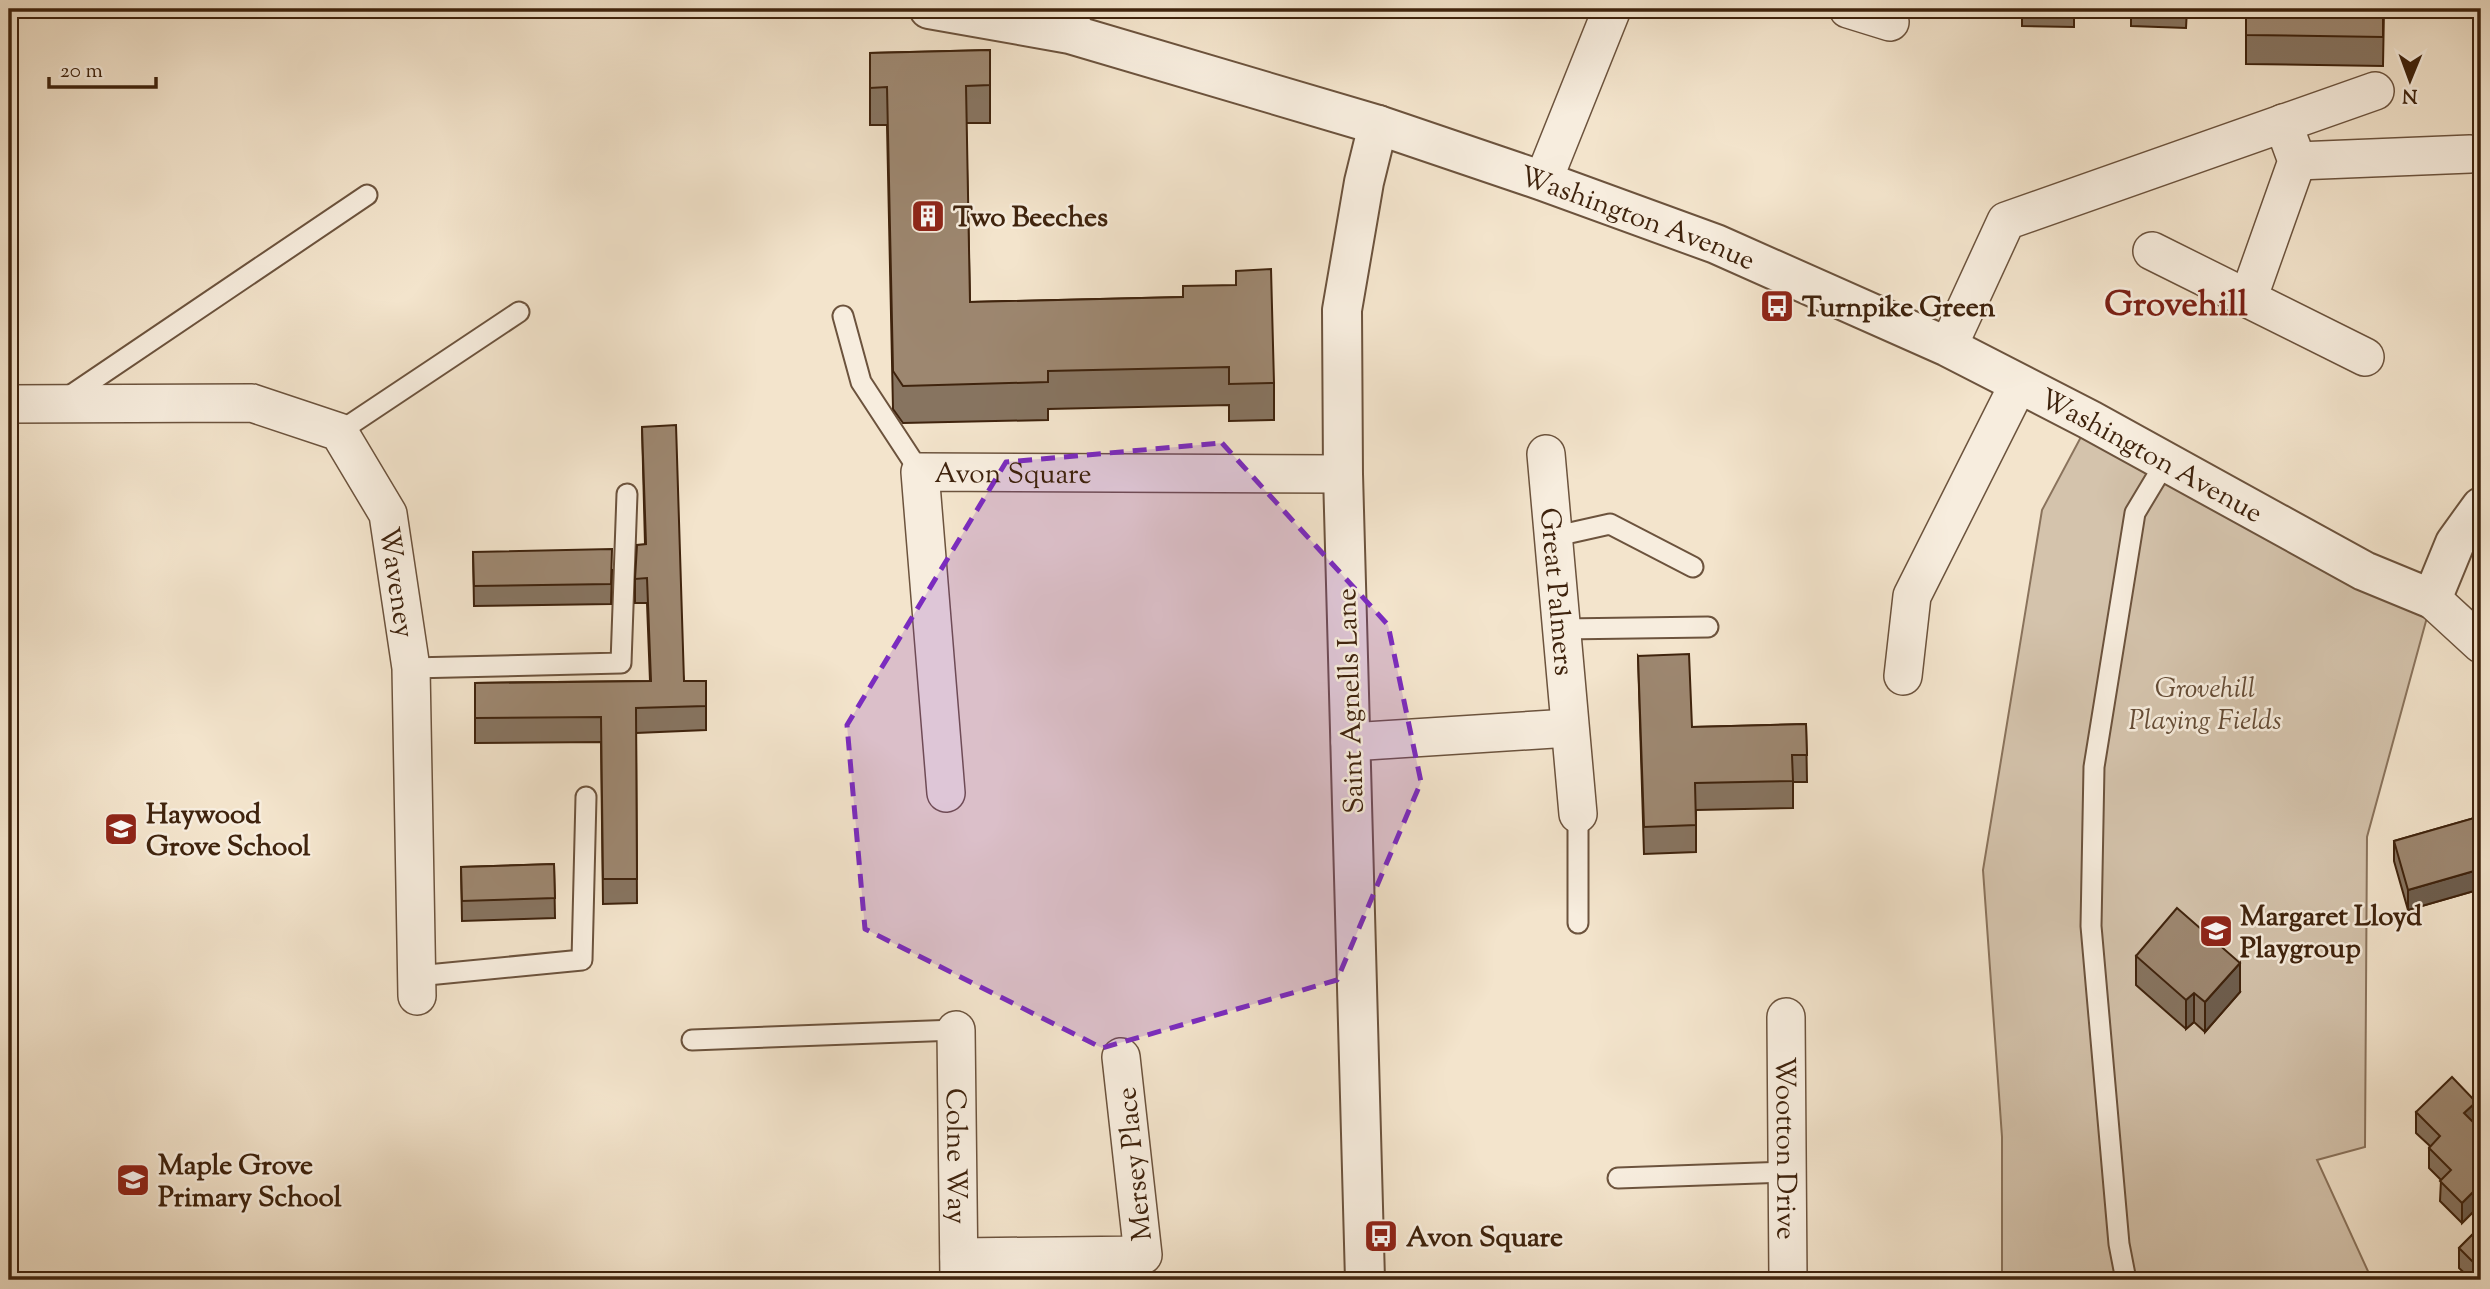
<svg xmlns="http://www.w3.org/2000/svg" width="2490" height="1289" font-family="'Sorts Mill Goudy',serif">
<rect width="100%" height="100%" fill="#f3e4cc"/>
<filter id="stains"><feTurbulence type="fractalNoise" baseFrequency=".00286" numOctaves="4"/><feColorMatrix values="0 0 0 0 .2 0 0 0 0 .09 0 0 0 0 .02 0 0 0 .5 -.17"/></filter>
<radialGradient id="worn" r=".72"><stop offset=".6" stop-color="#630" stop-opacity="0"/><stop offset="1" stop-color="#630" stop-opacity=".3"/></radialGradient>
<polygon fill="#d4c3ac" stroke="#8a735c" stroke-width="2" points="2090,420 2432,599 2367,837 2365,1147 2317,1160 2372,1280 2002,1280 2002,1137 1983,870 2042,510"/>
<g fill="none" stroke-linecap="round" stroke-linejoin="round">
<g stroke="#6c533d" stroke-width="23">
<g id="service">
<polyline points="843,316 861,382 920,472"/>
<polyline points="65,399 367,195"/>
<polyline points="339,432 519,312"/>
<polyline points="1552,537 1610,524 1693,567"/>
<polyline points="1562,629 1708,627"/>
<polyline points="411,668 621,663 627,494"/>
<polyline points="1578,923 1578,814"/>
<polyline points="417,976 582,960 586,797"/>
<polyline points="692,1040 956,1030"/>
<polyline points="1618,1178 1787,1172"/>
<polyline points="2126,1280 2119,1244 2091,926 2094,767 2135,513 2165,463"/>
</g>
</g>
<g stroke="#6c533d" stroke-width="40">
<g id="minor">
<polyline points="1848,9 1890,22"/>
<polyline points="1070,34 1072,9"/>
<polyline points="2297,161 2470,154"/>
<polyline points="1543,181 1612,9"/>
<polyline points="2152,251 2365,357"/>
<polyline points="2248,299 2297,161 2283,123"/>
<polyline points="1948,347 2006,221 2375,91"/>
<path id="s1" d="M9 404 252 403 339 432 388 514 411 668 417 996"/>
<path id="s2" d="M1546 454 1578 814"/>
<polyline points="2432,599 2481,644"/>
<polyline points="1903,676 1912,596 2018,385"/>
<polyline points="1350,742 1569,728"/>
<path id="s3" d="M946 793 920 472 1343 474"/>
<path id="s4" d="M1786 1017 1788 1280"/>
<path id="s5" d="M956 1030 959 1279"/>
<polyline points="959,1257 1143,1255 1121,1057"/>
</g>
</g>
<g stroke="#6c533d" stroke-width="42">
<g id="tertiary">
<path id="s6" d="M929 9 1070 34 1378 125 1543 181 1716 244 1948 347 2090 420 2364 571 2432 599 2455 543 2481 507"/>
<polyline points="1365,1280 1343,474 1342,310 1364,182 1378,125"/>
</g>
</g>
<use href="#service" stroke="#f7edde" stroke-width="19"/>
<use href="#minor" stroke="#f7edde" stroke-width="37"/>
<use href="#tertiary" stroke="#f7edde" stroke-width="38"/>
</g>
<g fill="#877460" stroke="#3f230d" stroke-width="2">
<polygon points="2022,9 2187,9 2186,28 2131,26 2131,15 2074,13 2074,27 2022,26"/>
<polygon points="2246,9 2384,9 2383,66 2246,64"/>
<polygon points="990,50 990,123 966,123 970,302 1183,297 1274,383 1274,420 1229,421 1229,405 1048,409 1048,420 903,423 893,409 887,125 870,125 870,53"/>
<polygon points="642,427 684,681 706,681 706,730 636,733 637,903 603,904 601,742 475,743 475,683 650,681 647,603 635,603 635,579 645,544"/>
<polygon points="473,552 612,570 611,604 474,606"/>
<polygon points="1638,656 1692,727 1806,724 1807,782 1793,782 1793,808 1696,810 1696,852 1644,854"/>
<polygon points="2481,816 2481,889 2408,910 2394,861 2394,841"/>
<polygon points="554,864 555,918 462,921 461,867"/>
<polygon points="2136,956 2240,992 2205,1032 2194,1022 2186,1029 2136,985"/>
<polygon points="2416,1112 2476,1122 2474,1123 2481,1130 2481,1204 2462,1223 2440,1201 2441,1180 2429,1168 2429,1148 2430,1146 2416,1133"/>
<polygon points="2481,1226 2481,1280 2472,1280 2459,1268 2459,1248"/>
</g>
<g fill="#6e5e4e" stroke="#3f230d" stroke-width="2">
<polygon points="2481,869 2481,889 2408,910 2408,890"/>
<polygon points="2240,963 2240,992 2205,1032 2205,1002"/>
<polygon points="2194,993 2194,1022 2186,1029 2186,1000"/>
<polygon points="2476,1102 2476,1122 2464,1133 2464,1113"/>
<polygon points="2481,1140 2481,1160 2476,1146"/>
<polygon points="2481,1184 2481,1204 2462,1223 2462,1203"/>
</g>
<g fill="#9d8770" stroke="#3f230d" stroke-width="2">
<polygon points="2246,9 2383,9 2383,37 2246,35"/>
<polygon points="990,50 990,85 966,86 970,302 1183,297 1183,286 1236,285 1236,271 1271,269 1274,383 1229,384 1229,367 1048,371 1048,382 903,386 893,371 887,87 870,88 870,53"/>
<polygon points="676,425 684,681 706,681 706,706 636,708 637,879 603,879 601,717 475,718 475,683 651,681 647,578 635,579 637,545 646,544 642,427"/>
<polygon points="612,549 611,584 474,586 473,552"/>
<polygon points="1689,654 1692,727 1806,724 1807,755 1792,755 1793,781 1695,783 1696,825 1644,827 1638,656"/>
<polygon points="2481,816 2481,869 2408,890 2394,841"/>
<polygon points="554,864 555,898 462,901 461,867"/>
<polygon points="2177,908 2240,963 2205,1002 2194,993 2186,1000 2136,956"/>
<polygon points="2452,1077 2476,1102 2464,1113 2481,1130 2481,1140 2476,1146 2481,1151 2481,1184 2462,1203 2440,1181 2451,1170 2429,1148 2440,1136 2416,1112"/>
<polygon points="2481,1226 2481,1270 2459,1248"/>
</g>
<path fill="#7b2cbf" fill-opacity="0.2" stroke="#7b2cbf" stroke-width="5" stroke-dasharray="14 9" stroke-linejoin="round" d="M1222 443 1388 625 1421 782 1337 980 1102 1048 865 929 847 725 1006 462Z"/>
<defs>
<g id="building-square" transform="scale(1.75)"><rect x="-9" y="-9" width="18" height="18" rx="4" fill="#8f2418" stroke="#f7edde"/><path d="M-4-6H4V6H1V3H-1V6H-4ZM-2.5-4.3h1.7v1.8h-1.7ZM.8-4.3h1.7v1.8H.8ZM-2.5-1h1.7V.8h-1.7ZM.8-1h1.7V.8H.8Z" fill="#fff"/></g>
<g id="bus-square" transform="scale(1.75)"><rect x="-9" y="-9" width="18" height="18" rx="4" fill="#8f2418" stroke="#f7edde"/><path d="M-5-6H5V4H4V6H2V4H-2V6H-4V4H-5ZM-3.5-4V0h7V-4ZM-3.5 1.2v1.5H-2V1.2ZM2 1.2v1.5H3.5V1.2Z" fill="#fff"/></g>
<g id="school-square" transform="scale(1.75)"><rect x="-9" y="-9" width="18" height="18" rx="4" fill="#8f2418" stroke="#f7edde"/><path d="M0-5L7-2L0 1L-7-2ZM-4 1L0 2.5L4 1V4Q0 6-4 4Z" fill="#fff"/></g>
</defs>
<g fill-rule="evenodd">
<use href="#building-square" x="928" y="216"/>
<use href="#bus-square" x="1777" y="306"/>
<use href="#school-square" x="121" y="829"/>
<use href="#school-square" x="2216" y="931"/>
<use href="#school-square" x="133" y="1180"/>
<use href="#bus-square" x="1381" y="1236"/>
</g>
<g text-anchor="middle" stroke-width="5" stroke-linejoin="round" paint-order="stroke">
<g font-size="28" font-weight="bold" fill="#3f230d" stroke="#f7edde" text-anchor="start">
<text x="953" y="226">Two Beeches</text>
<text x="1802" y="316">Turnpike Green</text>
<text x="146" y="823">Haywood<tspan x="146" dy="32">Grove School</tspan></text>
<text x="2240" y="925">Margaret Lloyd<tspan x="2240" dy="32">Playgroup</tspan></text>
<text x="158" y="1174">Maple Grove<tspan x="158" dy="32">Primary School</tspan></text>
<text x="1406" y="1246">Avon Square</text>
</g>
<g font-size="28" fill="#3f230d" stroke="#f7edde">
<text dy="10" stroke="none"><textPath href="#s6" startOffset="740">Washington Avenue</textPath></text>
<text dy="10" stroke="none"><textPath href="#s6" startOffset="1307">Washington Avenue</textPath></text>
<text dy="10" stroke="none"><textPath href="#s3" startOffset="415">Avon Square</textPath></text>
<text dy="10" stroke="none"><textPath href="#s1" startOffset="499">Waveney</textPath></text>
<text dy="10" stroke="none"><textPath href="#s2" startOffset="138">Great Palmers</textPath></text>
<text transform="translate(1349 701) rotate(-92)" y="10">Saint Agnells Lane</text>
<text dy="10" stroke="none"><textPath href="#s4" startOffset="131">Wootton Drive</textPath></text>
<text dy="10" stroke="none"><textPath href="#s5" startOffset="126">Colne Way</textPath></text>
<text transform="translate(1133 1164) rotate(-96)" y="10">Mersey Place</text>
</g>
<g font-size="28" font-style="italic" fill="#644b35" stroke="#f7edde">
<text x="2205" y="697">Grovehill<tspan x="2205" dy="32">Playing Fields</tspan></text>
</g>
<g font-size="35" font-weight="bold" fill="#7a1f14" stroke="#f7edde">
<text x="2176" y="315">Grovehill</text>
</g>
</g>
<rect width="2490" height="1289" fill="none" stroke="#f3e4cc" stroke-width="35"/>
<rect x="10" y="10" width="2469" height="1268" fill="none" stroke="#3f230d" stroke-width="3.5"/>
<rect x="18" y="18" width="2455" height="1254" fill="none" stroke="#3f230d" stroke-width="2"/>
<g transform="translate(2410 80) rotate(181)" stroke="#f7edde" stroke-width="5" paint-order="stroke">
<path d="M0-5L12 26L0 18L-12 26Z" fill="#3f230d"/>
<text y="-10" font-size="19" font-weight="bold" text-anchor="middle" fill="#3f230d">N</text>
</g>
<path d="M49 77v10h107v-10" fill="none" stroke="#3f230d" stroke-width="3.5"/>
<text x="60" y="77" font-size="21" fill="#3f230d" stroke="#f7edde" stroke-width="5" paint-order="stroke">20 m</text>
<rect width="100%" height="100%" filter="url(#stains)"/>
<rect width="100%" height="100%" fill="url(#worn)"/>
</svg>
